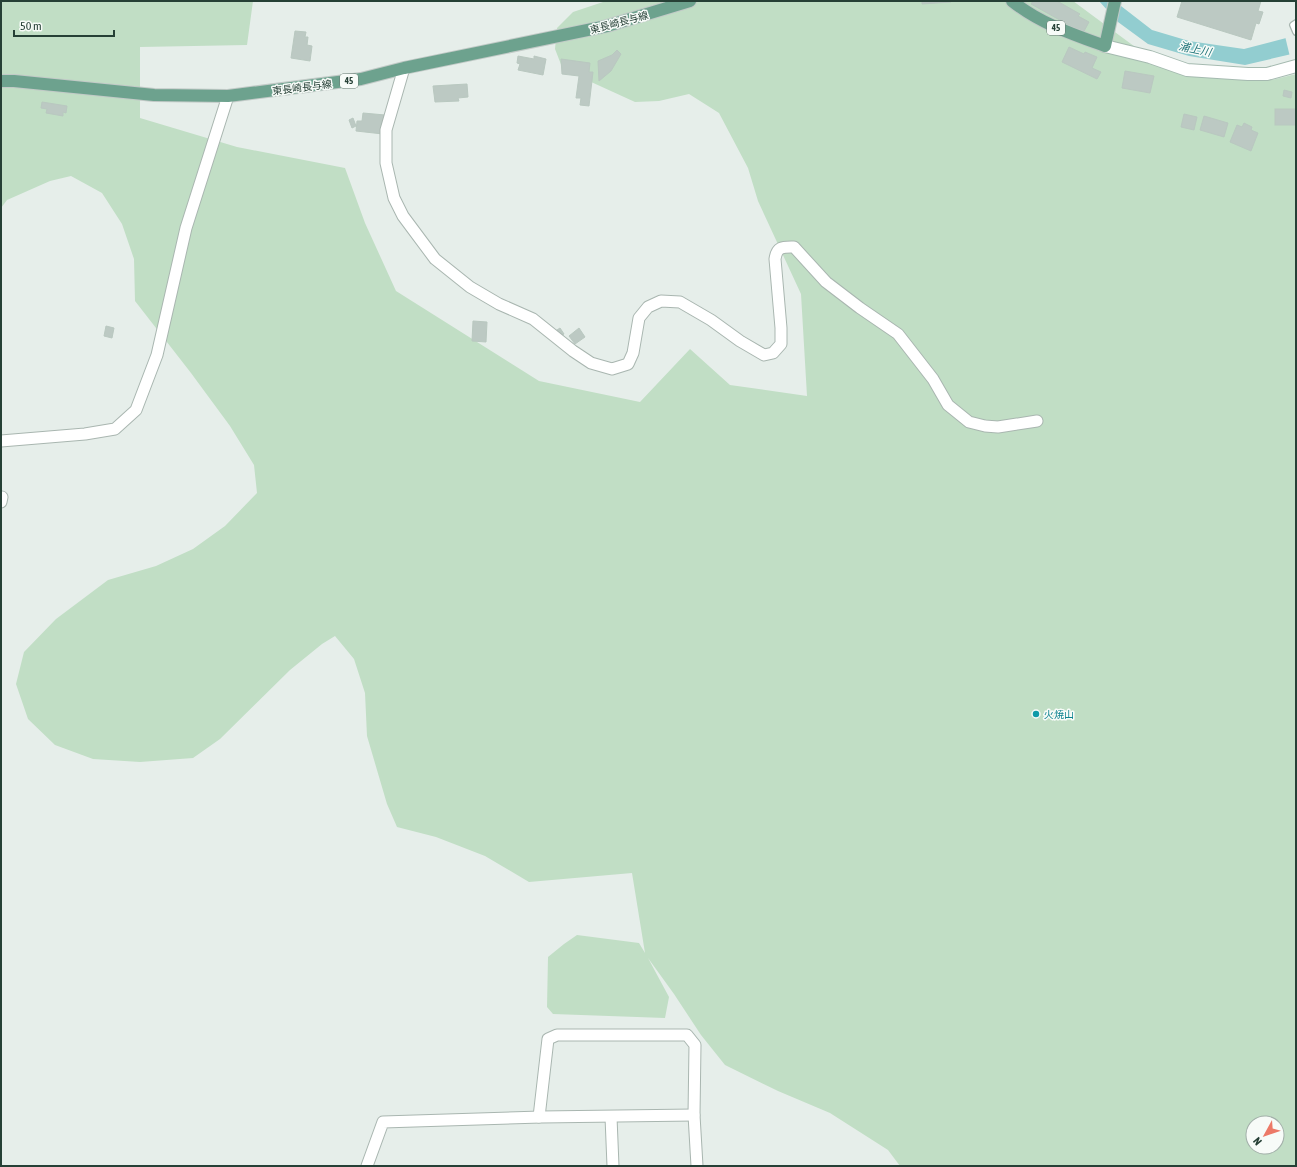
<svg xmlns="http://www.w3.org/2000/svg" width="1297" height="1167" font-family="'Asap Condensed','Noto Sans JP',sans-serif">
<rect width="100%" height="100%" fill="#e6eeea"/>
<path fill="#c1dec5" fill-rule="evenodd" d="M1 1H253L247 45 140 47V118L237 147 345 168 365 223 396 291 539 381 640 402 690 349 730 385 807 396 801 294 758 201 748 168 719 113 689 94 659 101 635 102 589 81 562 67 555 49 557 28 573 12 603 2 611 1H1073L1150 58 1209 77 1272 80 1296 74V1166H900L888 1150 830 1113 778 1091 725 1065 701 1035 674 994 648 958 669 997 665 1018 553 1014 547 1007 548 957 564 944 577 935 639 943 645 953 632 873 529 882 485 856 436 837 397 827 387 804 367 736 365 693 354 659 335 636 322 644 290 670 220 739 193 758 140 762 93 759 55 745 28 719 16 684 24 652 56 619 108 580 156 566 193 549 225 526 257 493 254 465 230 426 191 373 135 301 134 259 122 224 102 193 71 176 50 181 7 200 1 208ZM1253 1123H1277V1147H1253Z"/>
<polygon fill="#92cdd0" points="1099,1 1116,1 1121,6 1152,30 1189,41 1244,49 1290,37 1296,53 1245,65 1189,56 1148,44 1118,22"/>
<polygon fill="#e6eeea" points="1296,33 1296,55 1290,57 1285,36"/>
<g fill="#bcc9c3" stroke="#b9c8c0">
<polygon points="922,1 951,1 951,2 922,4"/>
<polygon points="1033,1 1057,1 1080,14 1078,16 1089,22 1083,33 1031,4"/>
<polygon points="1182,1 1261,1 1258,11 1263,12 1259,24 1256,23 1251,40 1177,17"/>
<polygon points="295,31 306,32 305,37 308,37 307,45 312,46 310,61 291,58"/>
<polygon points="1069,47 1084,54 1085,52 1097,57 1092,68 1101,72 1097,79 1062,62"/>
<polygon points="617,50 621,54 611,71 599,81 598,61 612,55"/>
<polygon points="518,56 534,59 534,56 546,59 543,75 518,70 520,64 517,63"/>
<polygon points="561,59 590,63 589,72 593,72 589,106 580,105 581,98 576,98 579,76 562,74"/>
<polygon points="1125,71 1154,76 1150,93 1122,88"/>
<polygon points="467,84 468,97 458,98 459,101 435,102 433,86"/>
<polygon points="1284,90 1292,92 1291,98 1283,96"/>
<polygon points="42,102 67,106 66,113 63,112 63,116 46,113 47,109 41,108"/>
<rect x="1275" y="109" width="21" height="16"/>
<polygon points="363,113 385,115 383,134 356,131 357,121 362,121"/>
<polygon points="1184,114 1197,117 1194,130 1181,127"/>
<polygon points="1204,116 1228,123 1224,137 1200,130"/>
<polygon points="353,118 356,126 352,128 349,120"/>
<polygon points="1244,123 1252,127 1251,130 1258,133 1251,151 1230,142 1237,125 1242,127"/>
<polygon points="473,321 487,322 486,342 472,341"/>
<polygon points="106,326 114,328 112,338 104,336"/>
<polygon points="560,328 564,334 558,338 554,332"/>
<polygon points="579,328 585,337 575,344 569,336"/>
</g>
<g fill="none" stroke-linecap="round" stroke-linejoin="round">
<g stroke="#a9b6b0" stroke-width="8">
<polyline id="lane" points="1296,23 1293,25 1296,32"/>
</g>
<g stroke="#a9b6b0" stroke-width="13">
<g id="street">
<path d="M404 68 386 130V163L394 198 403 216 435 259 470 287 499 304 533 319 573 351 591 363 612 369 628 364 633 353 639 318 648 307 661 301 680 302 711 320 740 341 764 355 773 353 781 344V328L775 259C777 246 783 247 794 247L826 282 860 308 898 334 933 379 948 405 969 422 985 426 998 427 1037 421"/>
<polyline points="1,441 85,434 115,429 136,410 157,355 186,228 228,96"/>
<polyline points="1,502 2,497"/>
<polyline points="539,1117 548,1039 557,1035 687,1035 695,1045 694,1115 697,1166"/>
<polyline points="611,1117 613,1166"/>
<polyline points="367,1166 383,1122 541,1117 694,1115"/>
</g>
</g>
<g stroke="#a5bab0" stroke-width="14">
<polyline id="secondary" points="1105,46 1150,57 1187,70 1248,74 1267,74 1296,66"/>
</g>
<g stroke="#c2cac7" stroke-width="14">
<g id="primary">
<path d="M1012 1C1039 23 1072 34 1105 46L1115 1"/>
<polyline points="1,81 14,81 154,95 228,96 361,79 404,68 607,26 690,1"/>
</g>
</g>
<use href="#lane" stroke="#fff" stroke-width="5.5"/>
<use href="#street" stroke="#fff" stroke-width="11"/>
<use href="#secondary" stroke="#fff" stroke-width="12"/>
<use href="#primary" stroke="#6da28e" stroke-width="12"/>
</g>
<circle fill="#0f9aa8" stroke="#f7fbf8" stroke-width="1.5" cx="1036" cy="714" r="4"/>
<g text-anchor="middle" stroke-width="3" stroke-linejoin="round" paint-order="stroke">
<g fill="#f7fbf8" stroke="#657870" stroke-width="1">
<rect x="1047" y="21" width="18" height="14" rx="3"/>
<rect x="340" y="74" width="18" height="14" rx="3"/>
</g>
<g font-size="9" font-weight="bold" fill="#264036">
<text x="1056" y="31">45</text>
<text x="349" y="84">45</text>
</g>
<g font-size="10" fill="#264036" stroke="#f7fbf8">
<text transform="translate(619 22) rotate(-15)" y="4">東長崎長与線</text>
<text transform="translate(302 87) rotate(-7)" y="4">東長崎長与線</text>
</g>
<g font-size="10" fill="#0d838f" stroke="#f7fbf8" text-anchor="start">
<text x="1044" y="718">火焼山</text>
</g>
<g font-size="11" font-style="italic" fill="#21757a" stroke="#f7fbf8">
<text transform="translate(1195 49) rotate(12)" y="4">浦上川</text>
</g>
</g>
<rect width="1297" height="1167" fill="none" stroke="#264036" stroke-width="4"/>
<g transform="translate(1265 1135) rotate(230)"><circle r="19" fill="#f7fbf8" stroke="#a3b0aa"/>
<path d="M0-3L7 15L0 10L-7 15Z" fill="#ec7967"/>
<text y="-6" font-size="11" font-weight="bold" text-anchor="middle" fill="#264036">N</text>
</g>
<path d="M14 30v6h100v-6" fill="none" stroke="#264036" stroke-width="2"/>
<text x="20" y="30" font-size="12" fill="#264036" stroke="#f7fbf8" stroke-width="3" paint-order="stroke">50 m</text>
</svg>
